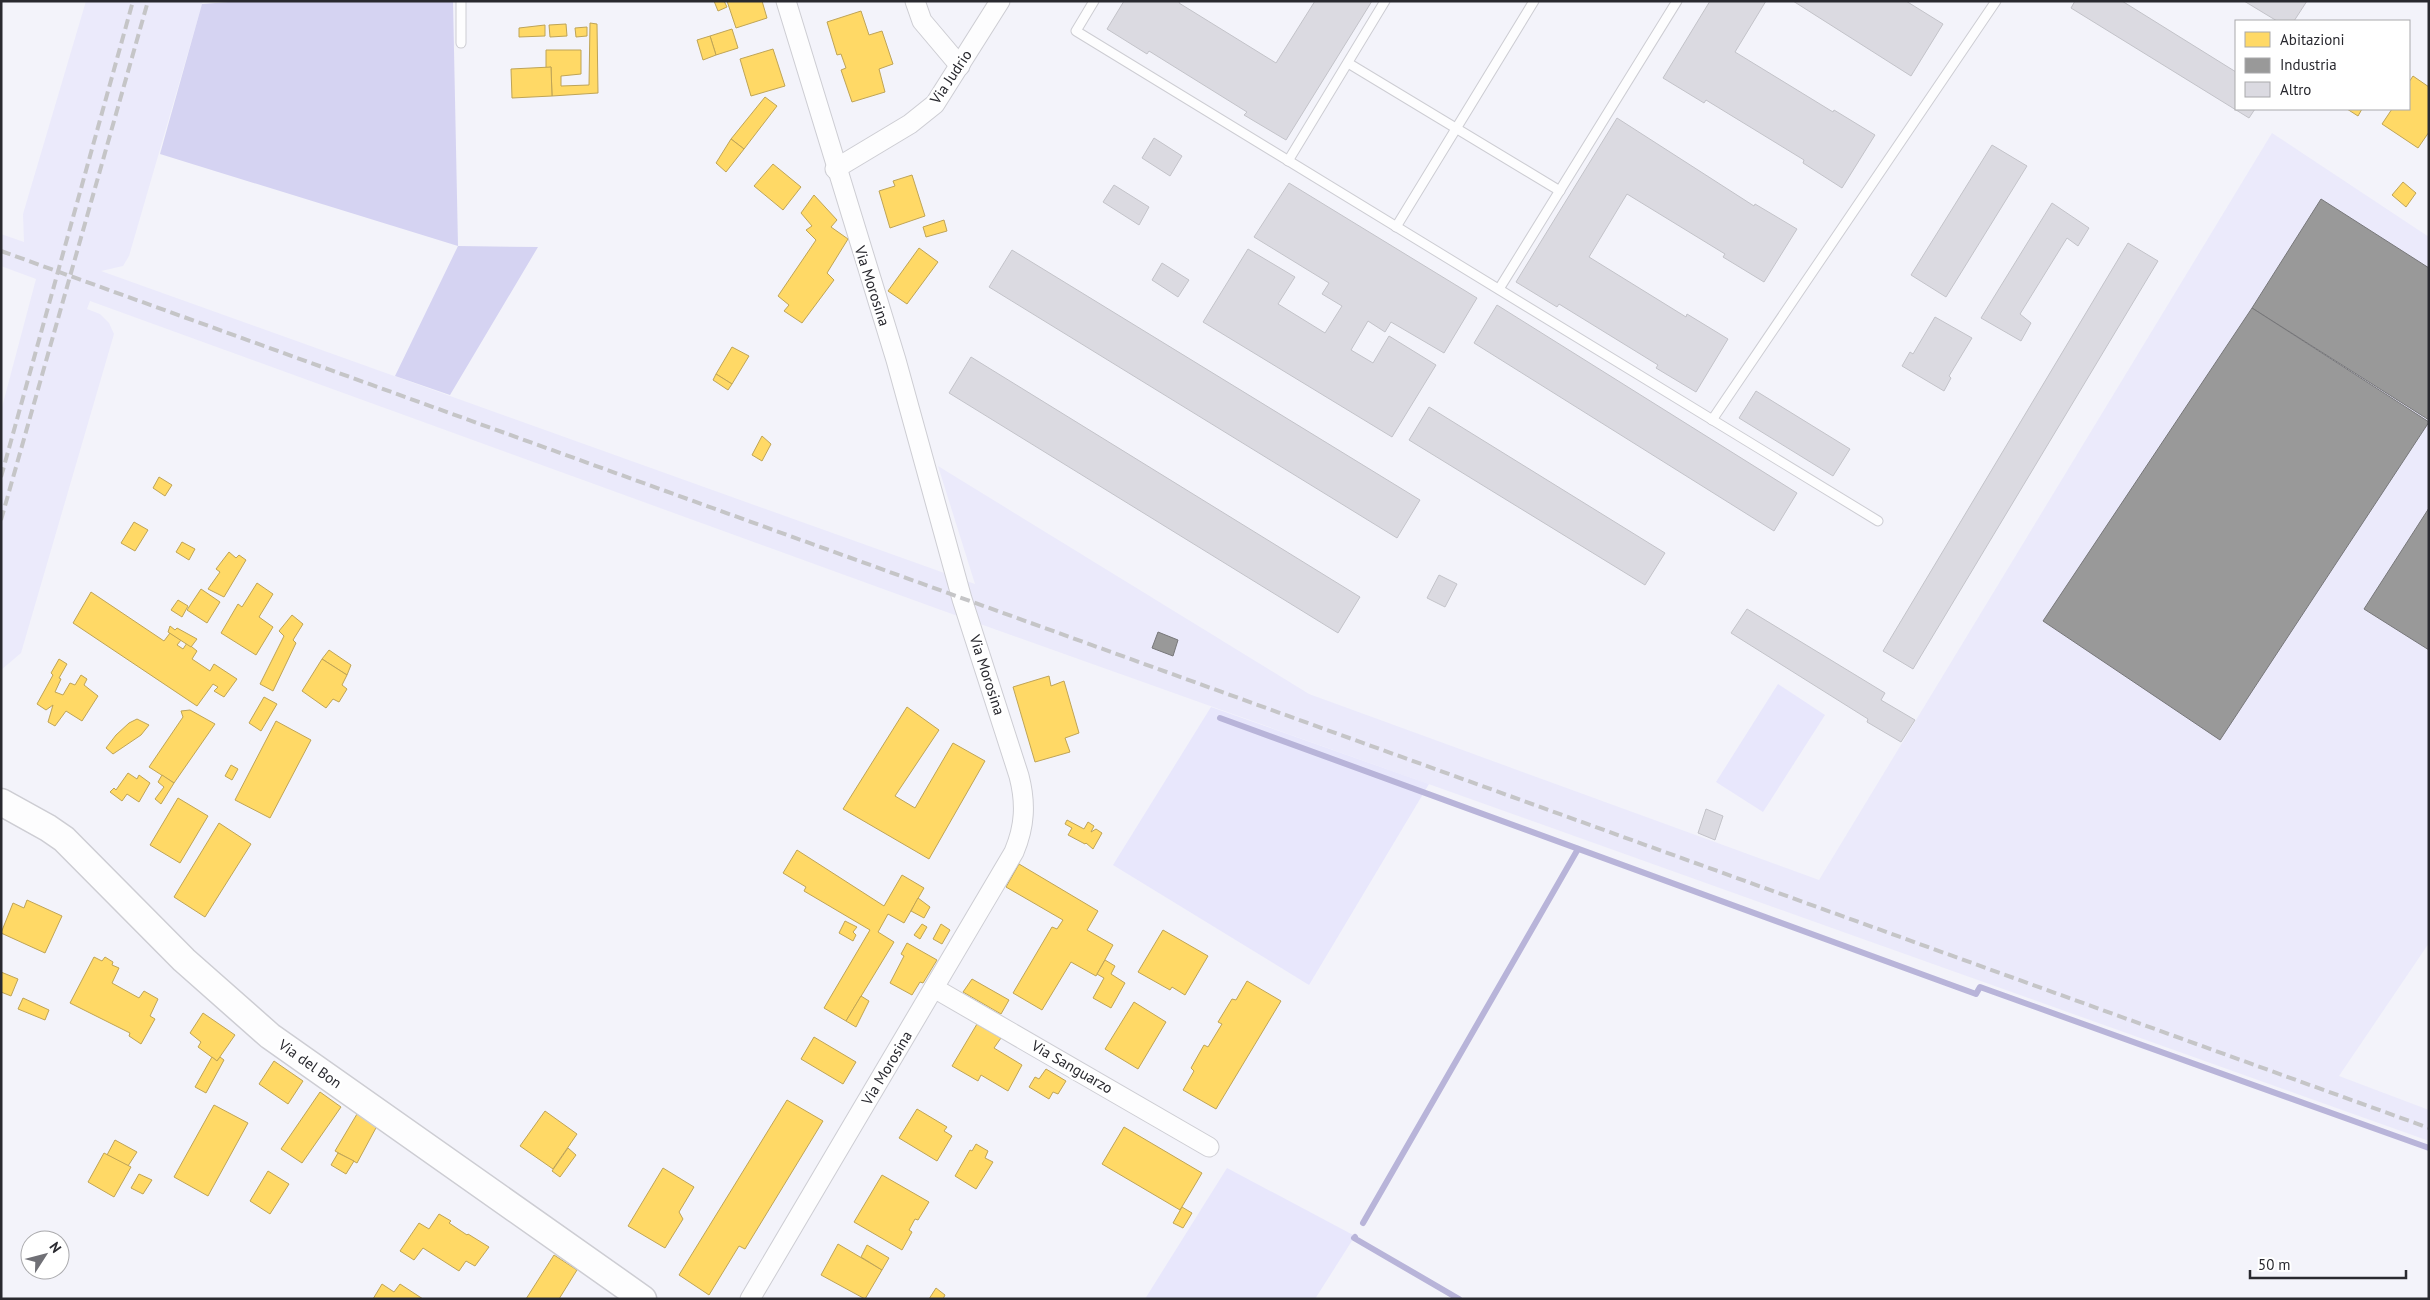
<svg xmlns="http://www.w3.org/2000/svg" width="2430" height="1300" font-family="'PT Sans',sans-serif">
<rect width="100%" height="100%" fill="#f3f3fa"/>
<polygon fill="#ebeafb" points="86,1 203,1 129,256 123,266 101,271 975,584 938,466 1309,694 1819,880 2272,133 2429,237 2429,943 2339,1076 2429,1110 2429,1141 941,610 90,301 87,309 100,314 109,323 114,334 21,653 1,670 1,411 36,279 1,266 1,234 24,242 23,214"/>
<g fill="#e8e7fc">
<polygon points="1778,684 1825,715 1763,812 1716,782"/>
<polygon points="1211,707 1429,784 1309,985 1113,865"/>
<polygon points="1227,1168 1355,1236 1315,1299 1145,1299"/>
</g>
<polygon fill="#d5d3f2" points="242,1 453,1 458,246 538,247 450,395 395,376 458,246 160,154 202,4"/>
<g fill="#ffd966" stroke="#bfa456">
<polygon points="714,1 724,1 727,7 718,11"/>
<polygon points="727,1 762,1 767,18 736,28"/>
<polygon points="861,11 869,35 882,31 893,64 879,69 885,92 852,102 841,70 846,68 841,54 837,55 827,22"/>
<polygon points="590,23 597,24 598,93 552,96 551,67 546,68 546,50 581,50 581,74 561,76 561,86 589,85"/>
<polygon points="566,24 567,36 550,37 549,25"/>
<polygon points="545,25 545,36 519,37 519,28"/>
<polygon points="587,27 587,36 576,37 575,28"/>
<polygon points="732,29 738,48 716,55 710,36"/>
<polygon points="710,36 716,55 703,60 697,40"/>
<polygon points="773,49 785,86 751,96 740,59"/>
<polygon points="551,67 552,96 512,98 511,69"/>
<polygon points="2413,76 2429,87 2429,132 2418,148 2382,124 2392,109 2409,109 2409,82"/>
<polygon points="765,97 777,106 744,149 731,139"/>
<polygon points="2347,109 2362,109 2358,116"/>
<polygon points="731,139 744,149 726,172 716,163"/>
<polygon points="773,164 801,187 783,210 754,186"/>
<polygon points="912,175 925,216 890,228 879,191 895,186 893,181"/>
<polygon points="2403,182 2416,193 2406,207 2392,195"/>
<polygon points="814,195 837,220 831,227 848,239 827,273 834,280 802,323 784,311 789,305 778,296 816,240 806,230 812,226 801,213"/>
<polygon points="944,220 947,231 926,237 923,227"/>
<polygon points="919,248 938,262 907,304 888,291"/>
<polygon points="732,347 749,356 732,384 716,374"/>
<polygon points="716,374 732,384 728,390 713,380"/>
<polygon points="762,436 771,444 762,461 752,455"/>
<polygon points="159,477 172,485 165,496 153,488"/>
<polygon points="134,522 148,530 135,551 121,543"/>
<polygon points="182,542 195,549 189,560 176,552"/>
<polygon points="229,552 236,558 239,555 246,560 224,597 208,589 220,572 216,569"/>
<polygon points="257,583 273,594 259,617 273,627 256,655 221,633 238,604 242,607"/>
<polygon points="201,589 220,602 207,623 187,610"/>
<polygon points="91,592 164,641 170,633 181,640 177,645 183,649 187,643 197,651 192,659 210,671 214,664 237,679 224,697 214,691 218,687 213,684 197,706 73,623"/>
<polygon points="178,600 188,606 182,617 171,610"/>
<polygon points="292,615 303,624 293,640 296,643 273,691 260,684 284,636 279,631"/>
<polygon points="170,626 175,630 177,628 197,639 191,647 168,632"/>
<polygon points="329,650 351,665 347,675 322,659"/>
<polygon points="59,659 67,664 59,678 61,679 55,692 63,695 70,683 75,685 81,675 87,679 84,685 98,696 82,721 66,711 55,726 48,722 53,705 46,710 37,704 53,675 51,673"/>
<polygon points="322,659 347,675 342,685 347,689 339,702 333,699 326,708 302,691"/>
<polygon points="1049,676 1051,686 1064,681 1079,733 1065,738 1070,752 1035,762 1013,687"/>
<polygon points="264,697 277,704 261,731 249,723"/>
<polygon points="907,707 939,730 895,796 915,808 953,743 985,761 929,859 843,809"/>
<polygon points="190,710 215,724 174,783 149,767 183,717 181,711"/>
<polygon points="137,719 149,725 141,735 113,754 106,748 116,735 129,723"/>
<polygon points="276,721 311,740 270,818 235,800"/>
<polygon points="231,765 238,769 232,780 225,776"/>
<polygon points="128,773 137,779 139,775 150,783 139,802 127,794 122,801 110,792 114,788 116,790"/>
<polygon points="162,775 174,783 161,804 155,799 164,787 158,782"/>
<polygon points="178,798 208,816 180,863 150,845"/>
<polygon points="1067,820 1084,829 1088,822 1094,826 1091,832 1096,829 1102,833 1093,849 1086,843 1085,844 1068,835 1072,828 1065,824"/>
<polygon points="219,823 251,844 205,917 174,897"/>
<polygon points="797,850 884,906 902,875 924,888 904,923 888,914 878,932 894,942 846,1021 824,1008 870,930 804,891 806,887 783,873"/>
<polygon points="1019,864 1098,911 1087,930 1113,945 1096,976 1071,962 1042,1010 1013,993 1052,927 1057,929 1063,920 1006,887"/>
<polygon points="918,898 930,907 924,918 911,911"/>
<polygon points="27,900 62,916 45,953 1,933 13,903 24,908"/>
<polygon points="845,921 857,927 853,932 856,935 853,941 839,933"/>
<polygon points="922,924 927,927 920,939 914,935"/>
<polygon points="941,924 950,930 942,944 933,939"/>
<polygon points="1163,930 1208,956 1185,995 1172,987 1170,990 1138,972"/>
<polygon points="907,943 937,960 923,983 920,982 912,995 890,983 904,956 901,954"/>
<polygon points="94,957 102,961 105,957 113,962 112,965 119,968 112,983 139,998 144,991 158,999 150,1016 155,1019 141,1044 129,1036 130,1033 70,1003"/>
<polygon points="1105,960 1115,966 1111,974 1125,983 1111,1008 1093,998 1104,978 1097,974"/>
<polygon points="1,972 18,979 11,996 1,992"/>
<polygon points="972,979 1009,1000 1001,1014 963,992"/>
<polygon points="1247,981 1281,1001 1216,1109 1183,1090 1194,1071 1191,1068 1204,1045 1208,1047 1222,1024 1218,1022 1232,999 1236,1000"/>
<polygon points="861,996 869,1001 856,1027 846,1021"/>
<polygon points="23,998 49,1010 45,1020 18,1009"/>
<polygon points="1134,1002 1166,1022 1138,1069 1105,1049"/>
<polygon points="203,1013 235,1035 217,1061 198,1047 201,1042 190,1033"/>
<polygon points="977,1024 1001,1038 994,1048 1022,1065 1008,1091 981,1075 978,1081 952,1066"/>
<polygon points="814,1037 856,1062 843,1084 801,1059"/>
<polygon points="212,1057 217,1061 220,1057 224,1060 206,1093 195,1087"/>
<polygon points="274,1061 303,1081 288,1104 259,1084"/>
<polygon points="1046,1069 1066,1081 1058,1094 1053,1092 1049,1099 1029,1087 1035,1077 1039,1079"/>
<polygon points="320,1092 341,1107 302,1163 281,1149"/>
<polygon points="787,1100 823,1121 745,1249 739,1246 709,1295 679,1275"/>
<polygon points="214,1105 248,1123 208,1196 174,1177"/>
<polygon points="917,1109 947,1127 944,1131 952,1136 937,1161 899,1138"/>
<polygon points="545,1111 577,1134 553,1169 520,1146"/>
<polygon points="357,1114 377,1126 357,1163 335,1151"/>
<polygon points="1124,1127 1202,1173 1180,1210 1102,1164"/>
<polygon points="115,1140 137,1152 128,1166 107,1155"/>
<polygon points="976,1144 988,1151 985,1158 993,1162 976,1189 955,1176 970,1150 972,1151"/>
<polygon points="568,1148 576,1155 560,1177 552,1171"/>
<polygon points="104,1153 131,1167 114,1197 88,1182"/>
<polygon points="338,1153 354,1161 346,1174 331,1165"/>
<polygon points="663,1168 694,1187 679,1212 683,1219 665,1248 628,1226"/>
<polygon points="268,1171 289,1184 270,1214 250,1201"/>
<polygon points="139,1174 152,1180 143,1194 131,1188"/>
<polygon points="882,1175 929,1202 918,1220 915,1219 909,1230 912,1232 902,1250 854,1222"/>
<polygon points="1182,1207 1192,1213 1183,1228 1173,1223"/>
<polygon points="439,1214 451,1221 449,1223 467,1235 468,1234 489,1247 475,1266 466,1261 459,1271 423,1248 414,1260 400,1251 419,1223 429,1229"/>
<polygon points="838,1244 882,1270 865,1299 821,1275"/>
<polygon points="867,1245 889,1258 882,1270 861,1257"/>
<polygon points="554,1255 577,1270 559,1299 526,1299"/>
<polygon points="382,1284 394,1292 400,1284 423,1299 373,1299"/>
<polygon points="936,1288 945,1295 943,1299 929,1299"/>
</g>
<g fill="#999" stroke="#777779">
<polygon points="2321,199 2429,268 2429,420 2252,308"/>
<polygon points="2252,308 2429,422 2220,740 2043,621"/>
<polygon points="2429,508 2429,650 2364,609"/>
<polygon points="1158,632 1178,640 1173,656 1152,648"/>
</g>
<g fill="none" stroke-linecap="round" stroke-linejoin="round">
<g stroke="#b8b4d9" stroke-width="6">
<polyline points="1220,718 1976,994 1980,987 2429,1148"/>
<polyline points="1363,1223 1578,849"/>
<polyline points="1355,1237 1354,1238 1459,1299"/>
</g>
</g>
<g fill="#dbdae1" stroke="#c3c3c9">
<polygon points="1124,1 1180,1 1179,3 1276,63 1315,1 1372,1 1286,140 1244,115 1247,112 1149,51 1147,54 1107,29"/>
<polygon points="1710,1 1766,1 1735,52 1833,112 1834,110 1875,135 1842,188 1803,163 1804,160 1706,100 1704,103 1663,78"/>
<polygon points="1793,1 1906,1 1943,24 1911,76"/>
<polygon points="2075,1 2122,1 2236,72 2236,109 2255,109 2249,118 2071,8"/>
<polygon points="2244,1 2307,1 2294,21 2277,21"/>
<polygon points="1617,118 1754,206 1755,204 1797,229 1764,282 1723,257 1725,254 1627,194 1589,257 1686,317 1687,314 1728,339 1696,392 1656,368 1658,365 1559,304 1557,307 1516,282"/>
<polygon points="1154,138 1182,156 1170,176 1142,158"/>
<polygon points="1992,145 2027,166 1946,297 1911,275"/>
<polygon points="1289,183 1477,298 1444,353 1391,322 1385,332 1368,321 1351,350 1373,363 1389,336 1436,365 1392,437 1203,322 1248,249 1295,277 1278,304 1325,333 1342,306 1322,294 1329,283 1254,237"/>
<polygon points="1114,185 1149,207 1139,225 1103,202"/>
<polygon points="2052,203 2089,228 2078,246 2067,238 2020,314 2031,323 2021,341 1981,318"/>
<polygon points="2128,243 2158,261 1913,669 1883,651"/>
<polygon points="1012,250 1420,500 1397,538 989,287"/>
<polygon points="1162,263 1189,280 1178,297 1152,280"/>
<polygon points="1497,305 1797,493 1774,531 1474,343"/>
<polygon points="1935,317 1972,338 1949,376 1951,378 1944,391 1902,366 1910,352 1913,354"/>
<polygon points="971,357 1360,597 1338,633 949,393"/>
<polygon points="1756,391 1850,449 1833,476 1739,418"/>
<polygon points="1429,407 1665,553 1645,585 1409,440"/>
<polygon points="1439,575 1457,584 1445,607 1427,598"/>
<polygon points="1747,609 1885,693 1881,700 1915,720 1901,742 1867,722 1868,719 1731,633"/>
<polygon points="1706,809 1723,816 1715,840 1698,833"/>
</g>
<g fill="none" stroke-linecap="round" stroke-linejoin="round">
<g stroke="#cdcdd3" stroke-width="11">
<g id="lane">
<polyline points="461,1 461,43"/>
<polyline points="1094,1 1076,31 1878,521"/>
<polyline points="1348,63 1560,191"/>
<polyline points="1288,161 1385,1"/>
<polyline points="1396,227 1534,1"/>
<polyline points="1499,289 1677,1"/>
<polyline points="1712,420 1996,1"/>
</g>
</g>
<g stroke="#cdcdd3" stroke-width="21">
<g id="street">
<polyline points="915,1 922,21 960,66"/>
<polyline points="835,169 910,124 935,104 1000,1"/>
<polyline points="934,988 1209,1147"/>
<path d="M750 1299 1014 852C1025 826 1026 803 1019 776L962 599 896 360 786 1"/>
</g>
</g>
<g stroke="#cdcdd3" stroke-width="29">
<polyline id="secondary" points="1,802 48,828 64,839 184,960 270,1036 643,1299"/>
</g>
<use href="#lane" stroke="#fdfdfe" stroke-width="9"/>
<use href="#street" stroke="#fdfdfe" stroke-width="19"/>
<use href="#secondary" stroke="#fdfdfe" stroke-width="26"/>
<g stroke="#c5c5c7" stroke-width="4" stroke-dasharray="10 5" stroke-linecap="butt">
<polyline points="1,251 2429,1128"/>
<polyline points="1,477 133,1"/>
<polyline points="1,520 148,1"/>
</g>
</g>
<g text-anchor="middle" stroke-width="5" stroke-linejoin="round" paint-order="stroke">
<g font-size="15" fill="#29292f" stroke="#fff">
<text transform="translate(951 77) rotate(-56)" y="5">Via Judrio</text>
<text transform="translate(872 286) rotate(72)" y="5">Via Morosina</text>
<text transform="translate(987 675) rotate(72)" y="5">Via Morosina</text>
<text transform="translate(310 1064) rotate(35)" y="5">Via del Bon</text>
<text transform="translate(1072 1067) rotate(30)" y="5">Via Sanguarzo</text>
<text transform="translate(887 1068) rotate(-59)" y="5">Via Morosina</text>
</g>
</g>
<rect width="2430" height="1300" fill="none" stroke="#29292f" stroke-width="5"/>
<rect x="2235" y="20" width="175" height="90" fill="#ffffff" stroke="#a9a9ac"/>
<rect x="2245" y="32" width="25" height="15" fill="#ffd966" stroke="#a9a9ac"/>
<text x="2280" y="45" font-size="15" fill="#29292f">Abitazioni</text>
<rect x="2245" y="58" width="25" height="15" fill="#999999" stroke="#a9a9ac"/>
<text x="2280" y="70" font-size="15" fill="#29292f">Industria</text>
<rect x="2245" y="82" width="25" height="15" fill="#dbdae1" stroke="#a9a9ac"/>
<text x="2280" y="95" font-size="15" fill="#29292f">Altro</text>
<g transform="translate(45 1255) rotate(54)"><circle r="24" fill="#ffffff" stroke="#a9a9ac"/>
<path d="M0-4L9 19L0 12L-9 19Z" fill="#707076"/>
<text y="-8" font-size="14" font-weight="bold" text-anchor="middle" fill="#29292f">N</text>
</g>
<path d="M2250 1270v8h156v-8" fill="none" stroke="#29292f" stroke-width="2.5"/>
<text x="2258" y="1270" font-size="15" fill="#29292f" stroke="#ffffff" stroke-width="4" paint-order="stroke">50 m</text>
</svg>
